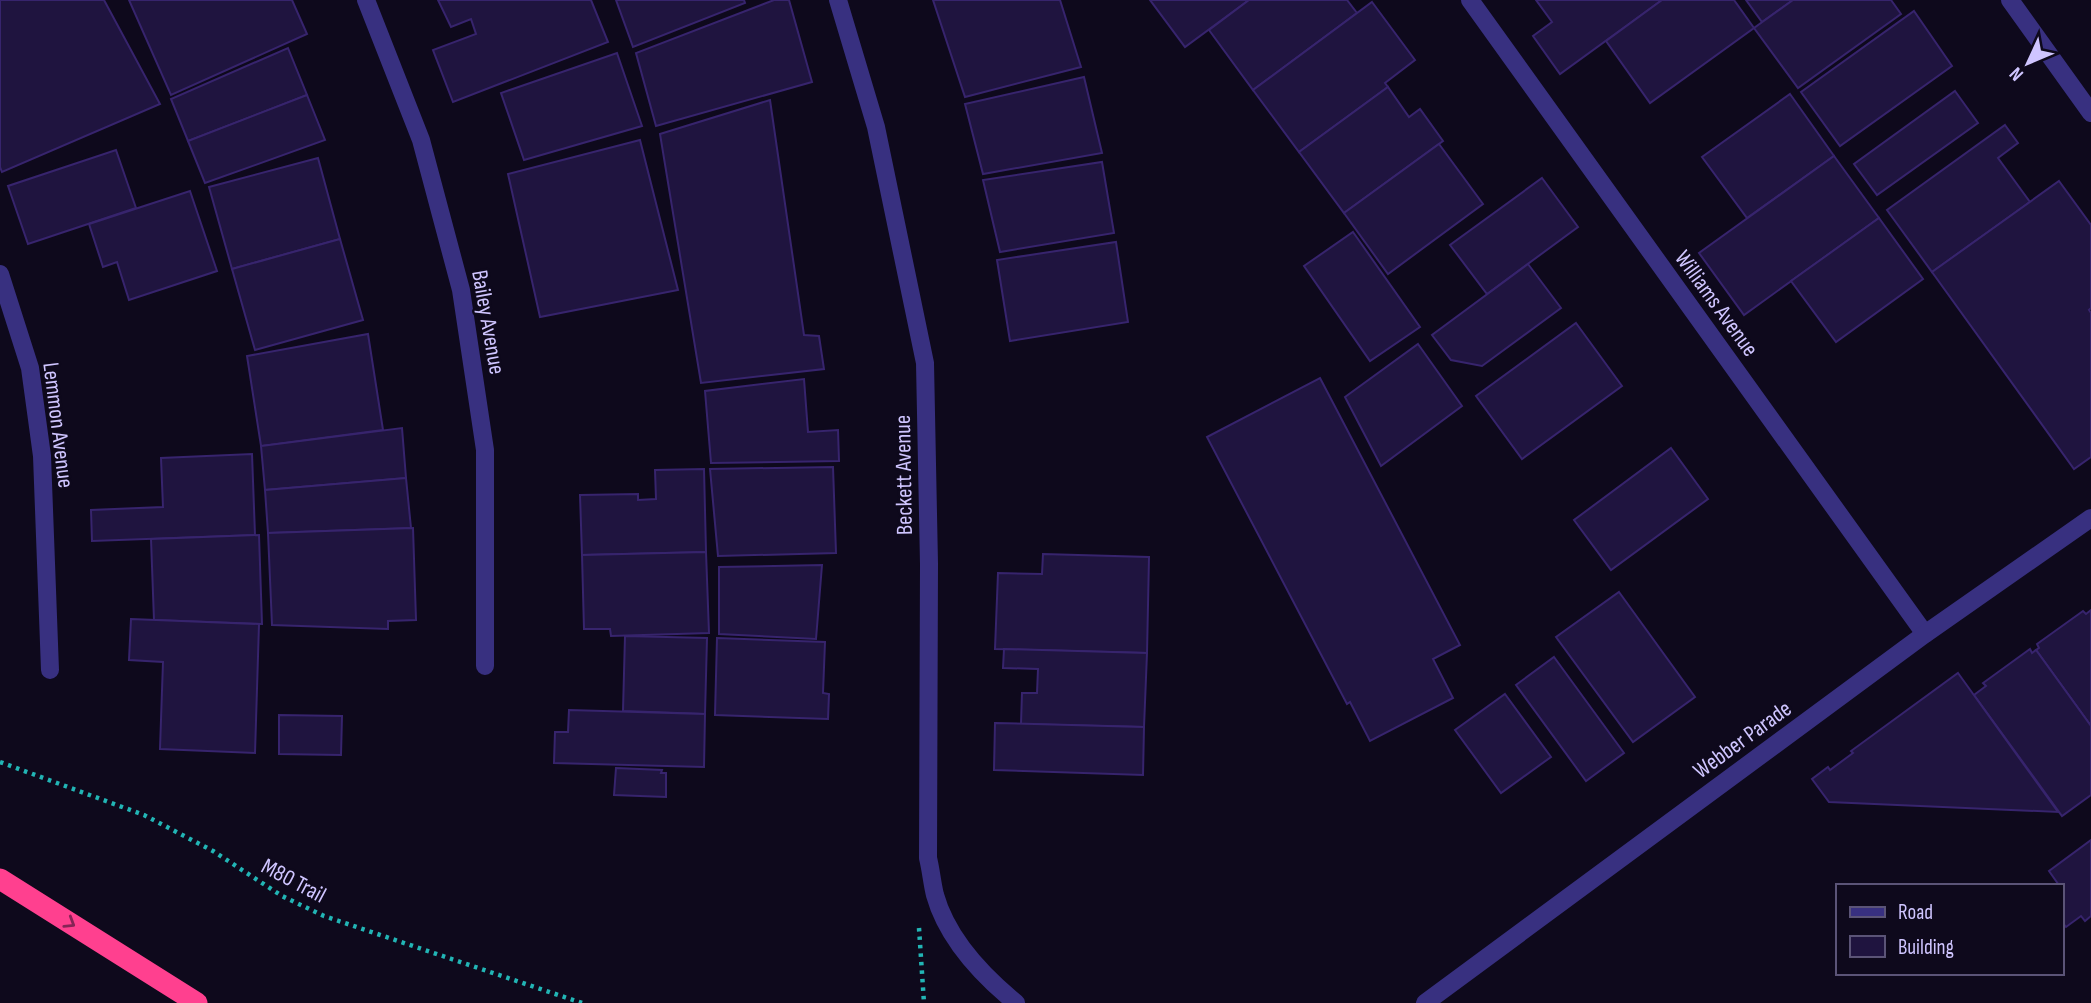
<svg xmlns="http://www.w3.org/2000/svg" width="2091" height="1003" font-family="'Sofia Sans Condensed',sans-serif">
<rect width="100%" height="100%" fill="#0e091c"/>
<g fill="#1f143f" stroke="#37246d" stroke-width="2">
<polygon points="0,0 104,0 160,104 2,172 0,167"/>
<polygon points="129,0 292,0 307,34 171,95"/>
<polygon points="438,0 591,0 608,42 453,102 433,50 476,34 471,19 451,27"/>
<polygon points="616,0 744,0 745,3 633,47"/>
<polygon points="774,0 789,0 812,82 656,126 636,53"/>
<polygon points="933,0 1060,0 1081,67 965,97"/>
<polygon points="1150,0 1249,0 1185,47"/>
<polygon points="1249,0 1347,0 1357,13 1253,90 1209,30"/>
<polygon points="1536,0 1662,0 1560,74 1533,36 1552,22"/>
<polygon points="1662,0 1734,0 1754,28 1650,103 1606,41"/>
<polygon points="1746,0 1793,0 1762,22"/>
<polygon points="1793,0 1891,0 1901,14 1798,88 1754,28"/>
<polygon points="1372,2 1415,60 1385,83 1388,87 1299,152 1253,90"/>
<polygon points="1914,11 1952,66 1840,146 1801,92"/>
<polygon points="288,48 307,95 188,141 171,99"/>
<polygon points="617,53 642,126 524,160 501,93"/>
<polygon points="1084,77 1102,153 983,174 965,104"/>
<polygon points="1388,87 1409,117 1420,109 1443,141 1344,213 1299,152"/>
<polygon points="1955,91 1978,123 1877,195 1854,164"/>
<polygon points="1790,94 1834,156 1747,218 1702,157"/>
<polygon points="307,95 325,140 205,183 188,141"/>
<polygon points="770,100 804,335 819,336 824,369 701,383 660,134"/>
<polygon points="2005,125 2018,143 1998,158 2030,202 1932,272 1887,210"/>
<polygon points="640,140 678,290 540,317 508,174"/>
<polygon points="1439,144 1483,204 1388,274 1344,213"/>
<polygon points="116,150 136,208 28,244 8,186"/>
<polygon points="1834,156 1879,218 1744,315 1699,253"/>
<polygon points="318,158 340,239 232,269 209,187"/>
<polygon points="1102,162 1114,233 1000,252 983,180"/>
<polygon points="1542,178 1578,227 1487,294 1450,245"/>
<polygon points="2059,181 2091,225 2091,308 2089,310 2091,313 2091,457 2074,469 1932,272"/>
<polygon points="190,191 217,271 129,300 117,262 103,267 89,224"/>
<polygon points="1879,218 1923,279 1836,342 1791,281"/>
<polygon points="1353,232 1420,327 1370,361 1304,266"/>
<polygon points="340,239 363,320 255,350 232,269"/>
<polygon points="1116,242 1128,322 1010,341 997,260"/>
<polygon points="1528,264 1561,308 1482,366 1451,360 1432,335"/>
<polygon points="1576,323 1622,386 1522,459 1476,396"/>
<polygon points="368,334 383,430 261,446 247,356"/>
<polygon points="1418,344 1462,406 1381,466 1345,397"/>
<polygon points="1320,378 1460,645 1433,659 1453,698 1370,741 1350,702 1347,704 1207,437"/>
<polygon points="804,379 808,432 838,430 839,461 711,463 705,391"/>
<polygon points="402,428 406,478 265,490 261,446"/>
<polygon points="1671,448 1708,499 1611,570 1574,520"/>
<polygon points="252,454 255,535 92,541 91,510 163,507 161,458"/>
<polygon points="833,467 836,553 718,556 710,469"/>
<polygon points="704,469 706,552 582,555 580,495 638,494 638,500 656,499 655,470"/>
<polygon points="406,478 411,528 268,533 265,490"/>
<polygon points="413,528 416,620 388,621 388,629 272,625 268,533"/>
<polygon points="259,535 262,624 154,620 151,539"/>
<polygon points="706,552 709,633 611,636 610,629 584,629 582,555"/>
<polygon points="1043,554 1149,557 1147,653 995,649 998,573 1042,574"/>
<polygon points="822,565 816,639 719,634 719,567"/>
<polygon points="1619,592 1695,697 1633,742 1556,637"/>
<polygon points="2091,610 2091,726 2036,650 2039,648 2037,644 2083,611 2086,614"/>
<polygon points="131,619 259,624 255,753 160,749 163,662 129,660"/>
<polygon points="625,636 707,638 705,714 623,711"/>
<polygon points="717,638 825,642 823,693 829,694 828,719 715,715"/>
<polygon points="1004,649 1147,653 1144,727 1021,724 1022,693 1037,693 1038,669 1003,668"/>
<polygon points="2030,649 2032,653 2036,650 2091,726 2091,795 2062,816 1974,695 1986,686 1983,683"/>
<polygon points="1554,657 1624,753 1586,781 1516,685"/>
<polygon points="1958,673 2058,812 1829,802 1812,779 1828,767 1830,770 1853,753 1851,751"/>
<polygon points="1505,694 1551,757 1501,793 1455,730"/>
<polygon points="569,710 705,714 704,767 554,763 555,732 568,732"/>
<polygon points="279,715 342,716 341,755 279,754"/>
<polygon points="995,723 1144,727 1143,775 994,770"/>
<polygon points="616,768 662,770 661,773 666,773 666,797 614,795"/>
<polygon points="2091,840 2091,916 2085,921 2081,916 2066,927 2061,921 2061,893 2063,891 2049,871"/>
</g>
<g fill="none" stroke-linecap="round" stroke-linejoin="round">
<g stroke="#22b5b5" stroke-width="4.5" stroke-dasharray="3.5 5" stroke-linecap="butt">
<polyline points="0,762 144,815 213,851 282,896 324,916 582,1003"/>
<polyline points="919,928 924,1003"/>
</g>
<g stroke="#383080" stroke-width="18">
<polyline points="366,0 421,140 461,290 485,450 485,666"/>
<path d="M838 0 876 127 925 363 929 564 928 858C931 870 932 883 935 895 947 938 983 976 1016 1003"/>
<polyline points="1470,0 1925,634"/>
<polyline points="2010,0 2091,113"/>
<polyline points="0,274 30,368 42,456 50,670"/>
<polyline points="1425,1003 1925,634 2091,518"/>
</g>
<polyline stroke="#ff408f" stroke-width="21" points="0,879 197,1003"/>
</g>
<defs><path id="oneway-chevron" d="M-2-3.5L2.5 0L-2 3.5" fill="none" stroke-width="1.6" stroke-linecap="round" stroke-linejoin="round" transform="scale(1.75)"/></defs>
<use stroke="#862456" href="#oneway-chevron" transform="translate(70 923) rotate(32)"/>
<g text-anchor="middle" stroke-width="5" stroke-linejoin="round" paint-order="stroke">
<g font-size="23" fill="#cfc5ff" stroke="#0e091c">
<text transform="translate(1717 303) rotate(54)" y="8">Williams Avenue</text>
<text transform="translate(489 322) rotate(80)" y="8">Bailey Avenue</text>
<text transform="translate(59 425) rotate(83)" y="8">Lemmon Avenue</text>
<text transform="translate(903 475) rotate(-91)" y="8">Beckett Avenue</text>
<text transform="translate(1742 739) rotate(-36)" y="8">Webber Parade</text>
<text transform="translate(294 880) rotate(28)" y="8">M80 Trail</text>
</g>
</g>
<rect x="1836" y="884" width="228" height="91" fill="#0e091c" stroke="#5b5477" stroke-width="2"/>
<rect x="1850" y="907" width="35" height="10" fill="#383080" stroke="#5b5477" stroke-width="2"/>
<text x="1898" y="919" font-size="21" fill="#cfc5ff">Road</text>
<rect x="1850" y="936" width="35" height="21" fill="#1f143f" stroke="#5b5477" stroke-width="2"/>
<text x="1898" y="954" font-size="21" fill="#cfc5ff">Building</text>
<g transform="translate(2028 63) rotate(226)" stroke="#0e091c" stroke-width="5" paint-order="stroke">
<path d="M0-5L12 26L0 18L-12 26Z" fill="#cfc5ff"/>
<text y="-10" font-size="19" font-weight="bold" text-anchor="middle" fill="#cfc5ff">N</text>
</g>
</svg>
